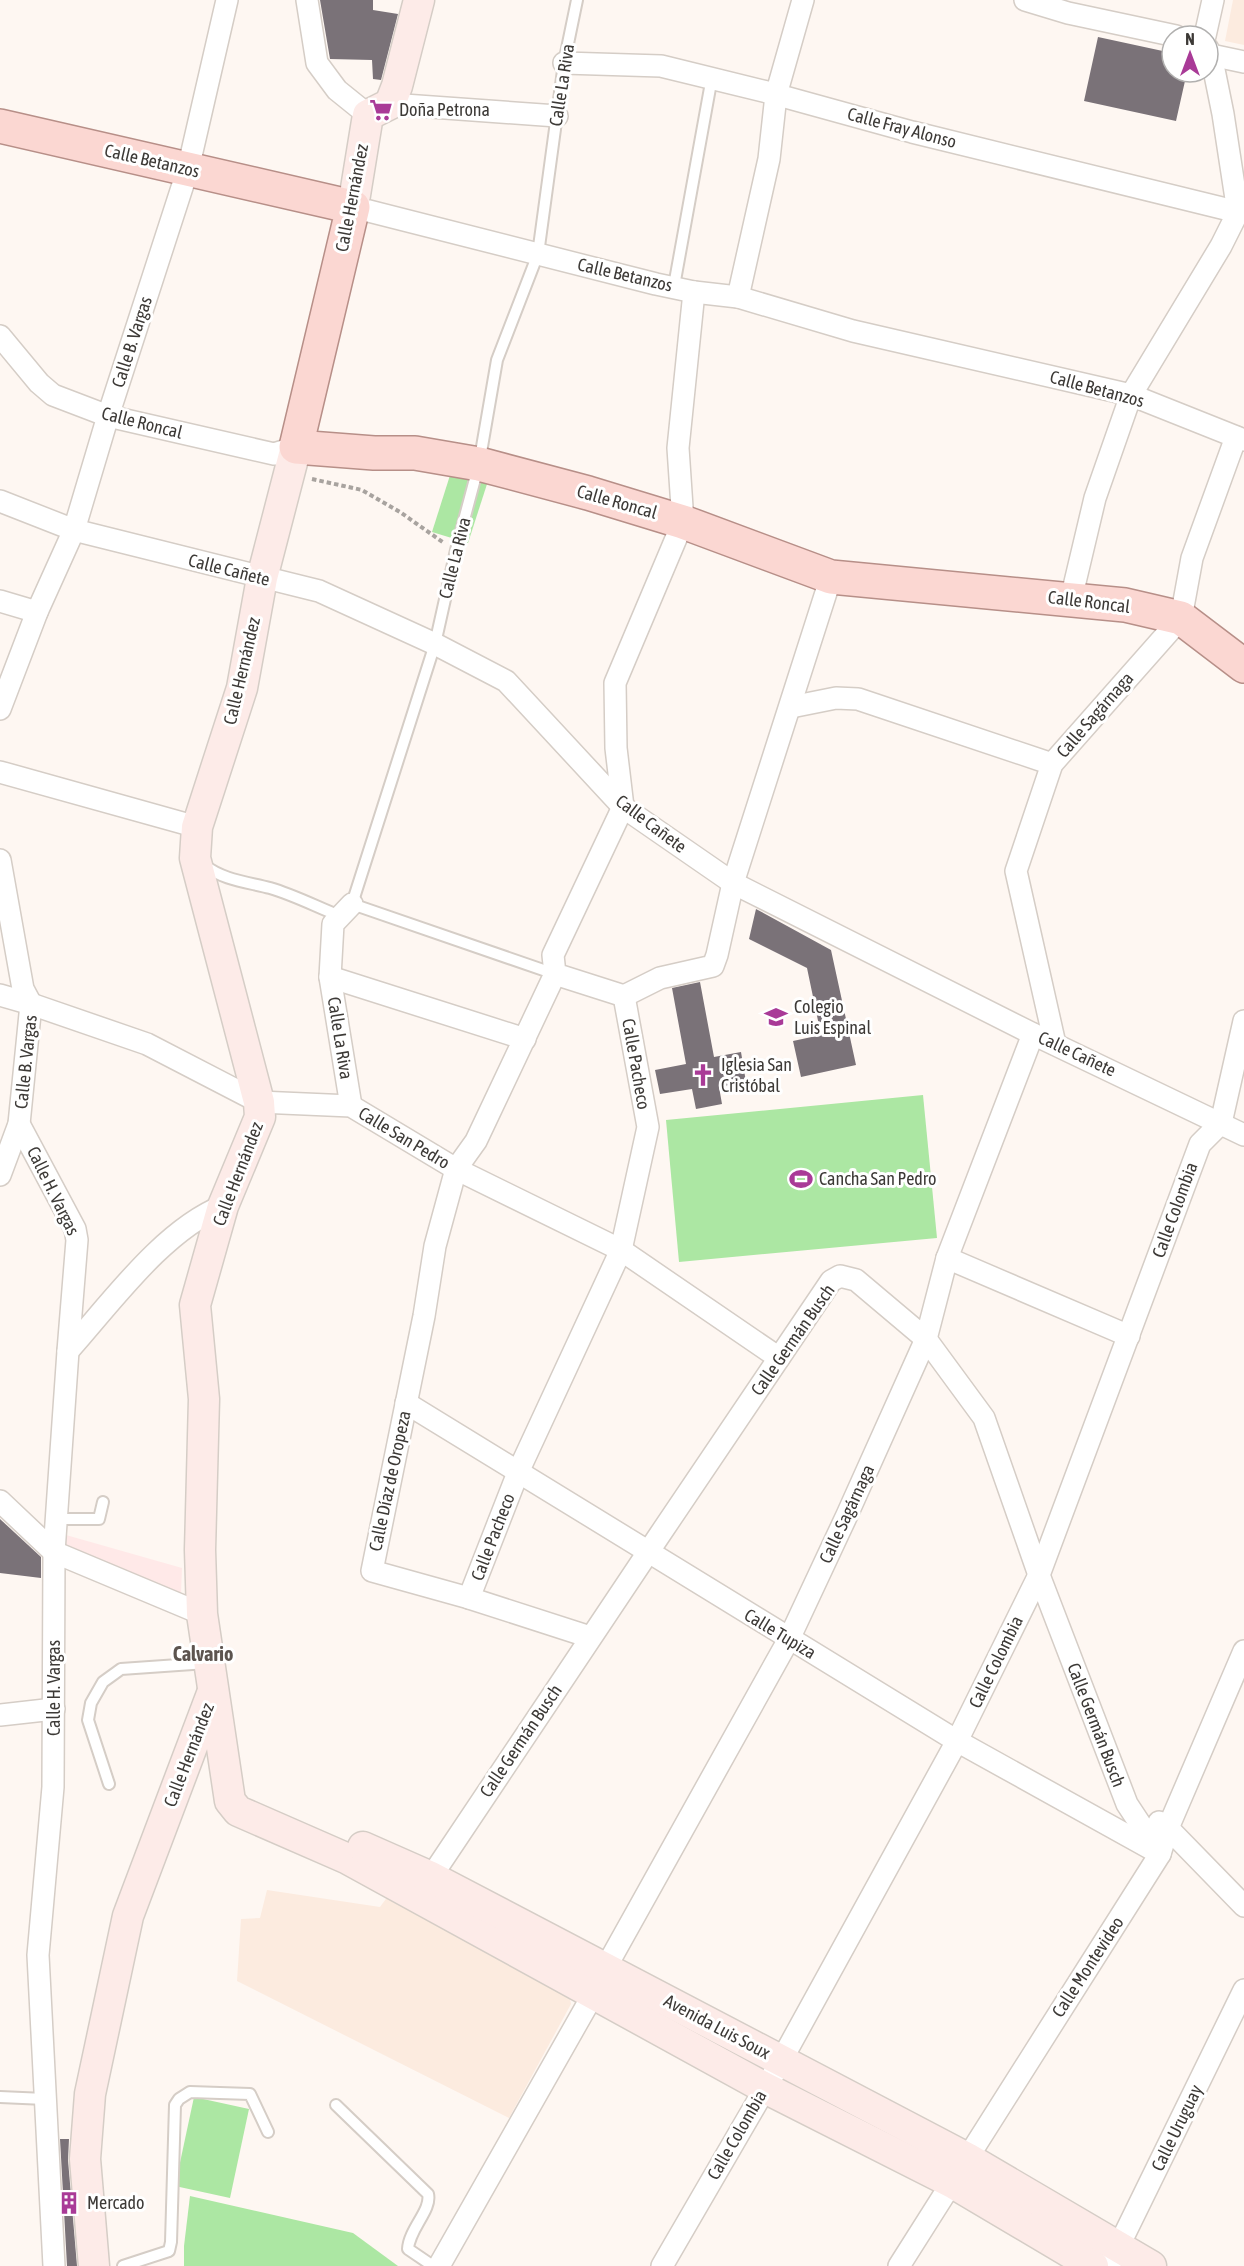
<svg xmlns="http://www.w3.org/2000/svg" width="1244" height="2266" font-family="'Asap Condensed',sans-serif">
<rect width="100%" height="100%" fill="#fef7f2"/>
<polygon fill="#ffe9e8" points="66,1535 182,1568 181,1593 65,1547"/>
<g fill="#fcebdf">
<polygon points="1233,0 1244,0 1244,45 1225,41"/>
<polygon points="267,1890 380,1907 391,1892 569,1995 571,2004 509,2118 237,1981 241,1919 260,1918"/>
</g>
<g fill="#ace7a3">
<polygon points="452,469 488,481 468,543 432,532"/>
<polygon points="923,1095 937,1238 679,1262 666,1120"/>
<polygon points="194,2097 249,2109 230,2198 175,2186"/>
<polygon points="190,2196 353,2233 398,2266 184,2266 184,2246"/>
</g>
<g fill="#7a7278">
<polygon points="320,0 373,0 373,10 398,14 381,80 373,79 372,60 330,59"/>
<polygon points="1098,37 1172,53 1172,72 1187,72 1176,121 1084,101"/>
<polygon points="756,909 831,950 856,1065 801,1077 793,1041 821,1035 807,968 749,939"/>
<polygon points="700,982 714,1057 741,1052 746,1082 719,1087 722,1104 696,1109 692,1089 660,1094 655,1070 686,1064 672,988"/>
<polygon points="0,1519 41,1557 41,1578 0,1573"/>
<polygon points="60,2139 69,2139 68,2160 77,2266 67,2266"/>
</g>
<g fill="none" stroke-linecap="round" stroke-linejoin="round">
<g stroke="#d5cdc6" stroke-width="14">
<g id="lane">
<polyline points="674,286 712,77"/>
<path d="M204 865C223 880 247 882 270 888 294 895 317 907 340 916"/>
<polyline points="555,974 352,904 435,644 456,550 479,464 497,360 538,254 564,63 577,0"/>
<polyline points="57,1519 99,1519 103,1502"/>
<polyline points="109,1784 88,1720 91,1703 103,1682 121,1669 207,1663"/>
<polyline points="0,2097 45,2099"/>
<path d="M336 2105 428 2194C432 2210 409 2229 408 2249L433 2266"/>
<polyline points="123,2266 169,2251 171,2242 175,2105 179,2099 190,2092 250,2094 268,2132"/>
</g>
</g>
<g stroke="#d5cdc6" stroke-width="24">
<g id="street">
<polyline points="307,0 317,63 337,90 368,115"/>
<polyline points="1025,0 1068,13 1176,36"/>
<polyline points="1205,36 1213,0"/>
<polyline points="1211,55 1244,62"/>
<polyline points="564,63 661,66 767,92 912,132 1238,212"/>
<polyline points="390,104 557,116"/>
<polyline points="353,207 656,284 694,292 738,297 853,331 1131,395 1244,440"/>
<polyline points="738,297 769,159 776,95 803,0"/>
<polyline points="0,336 39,383 53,395 108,416 274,454 296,447"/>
<polyline points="0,501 74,530 319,591 435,644 506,681 623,807 733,883 1033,1034 1244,1135"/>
<polyline points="1071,599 1095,498 1131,395 1221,246 1238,212 1223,114 1211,55 1208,49"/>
<polyline points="0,601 37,612"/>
<polyline points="791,707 836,698 858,699 1052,764"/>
<polyline points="0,709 37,612 74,530 108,416 188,169 227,0"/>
<polyline points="0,772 197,827"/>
<polyline points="0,860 23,989 31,1004 19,1124 0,1175"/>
<polyline points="555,974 476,1141 456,1169 435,1246 424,1316 372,1571 469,1598 590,1637"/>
<polyline points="330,977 525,1039"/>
<polyline points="0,995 31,1004 147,1044 259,1102 351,1106 456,1169 621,1250 779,1358"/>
<polyline points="624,996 555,974 553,955 623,807 616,748 615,683 683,522 678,448 694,292"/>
<polyline points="1055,1044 1016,871 1052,764 1181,618 1192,558 1236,437"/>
<polyline points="351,1106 330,977 333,924 352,904"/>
<polyline points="19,1124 75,1229 77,1240 68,1351 54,1552 53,1787 38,1955 54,2266"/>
<polyline points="947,1258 1129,1336"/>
<path d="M68 1351C111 1303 163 1230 223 1206"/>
<polyline points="406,1403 957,1741 1157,1852"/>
<polyline points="0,1501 54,1552 202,1614"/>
<polyline points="469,1598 519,1470 621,1250 648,1127 624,996 660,978 713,966 717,955 733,883 831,577"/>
<polyline points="0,1715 54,1709"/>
<polyline points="1159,1822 1168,1828 1244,1906"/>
<path d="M431 1877C563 1678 697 1479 831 1281L840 1276 856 1280 926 1339 984 1418 1039 1575 1127 1804 1160 1854"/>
<polyline points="439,2266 594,1993 605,1969 789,1639 847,1515 926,1339 947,1258 1033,1034"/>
<polyline points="662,2266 781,2061 957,1741 1039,1575 1200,1144 1221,1123 1244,1021"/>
<polyline points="899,2266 1160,1854 1168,1828 1244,1651"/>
<polyline points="1109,2266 1244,1990"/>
</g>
</g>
<g stroke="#d5cdc6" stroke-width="33">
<g id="secondary">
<polyline points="353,207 368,115 390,104 397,86 419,0"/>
<polyline points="296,447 262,578 242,688 197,827 195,858 259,1102 260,1117 223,1206 195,1305 204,1399 200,1550 202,1614 230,1801 238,1811 348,1859 765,2088 953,2183 1093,2266"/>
<polyline points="363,1847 431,1877 967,2158 1151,2266"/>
<polyline points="94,2266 85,2159 90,2094 128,1916 213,1691"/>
</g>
</g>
<g stroke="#b78f88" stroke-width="36">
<polyline id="primary" points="0,126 353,207 296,447 374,453 415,453 479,464 588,493 683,522 831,577 1125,605 1181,618 1244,666"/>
</g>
<polyline stroke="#a8a39f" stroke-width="4" stroke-dasharray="4.5 3" stroke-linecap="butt" points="312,479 362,490 400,512 444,543"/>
<use href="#lane" stroke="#fff" stroke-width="10"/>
<use href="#street" stroke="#fff" stroke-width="21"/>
<use href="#secondary" stroke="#fdebe8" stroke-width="30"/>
<use href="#primary" stroke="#fbd7d2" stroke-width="33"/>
</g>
<defs>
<g id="supermarket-bare" transform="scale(1.8)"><path d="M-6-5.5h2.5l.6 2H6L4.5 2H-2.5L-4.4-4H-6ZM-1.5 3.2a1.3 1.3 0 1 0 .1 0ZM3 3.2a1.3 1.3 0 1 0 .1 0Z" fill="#a93a97" stroke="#fff" stroke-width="2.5" paint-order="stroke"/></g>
<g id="school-bare" transform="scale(1.8)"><path d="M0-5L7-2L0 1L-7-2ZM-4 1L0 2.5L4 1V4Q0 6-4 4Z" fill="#a93a97" stroke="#fff" stroke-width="2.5" paint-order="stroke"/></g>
<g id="church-bare" transform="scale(1.8)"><path d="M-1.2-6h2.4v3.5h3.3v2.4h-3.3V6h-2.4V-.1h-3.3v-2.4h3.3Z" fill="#a93a97" stroke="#fff" stroke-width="2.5" paint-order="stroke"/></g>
<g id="stadium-bare" transform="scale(1.8)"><path d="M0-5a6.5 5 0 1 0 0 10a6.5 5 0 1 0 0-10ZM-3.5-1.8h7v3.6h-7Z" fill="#a93a97" stroke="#fff" stroke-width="2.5" paint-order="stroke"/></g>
<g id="building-bare" transform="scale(1.8)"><path d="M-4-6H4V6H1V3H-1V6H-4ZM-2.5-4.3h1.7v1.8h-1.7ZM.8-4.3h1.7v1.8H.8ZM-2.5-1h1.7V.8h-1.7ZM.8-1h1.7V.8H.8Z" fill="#a93a97" stroke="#fff" stroke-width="2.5" paint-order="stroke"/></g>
</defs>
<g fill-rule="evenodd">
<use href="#supermarket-bare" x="381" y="110"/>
<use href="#school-bare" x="776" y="1017"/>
<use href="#church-bare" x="703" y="1075"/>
<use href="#stadium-bare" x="801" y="1179"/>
<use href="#building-bare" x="69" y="2203"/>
</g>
<g text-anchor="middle" stroke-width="6" stroke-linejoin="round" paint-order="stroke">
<g font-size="18" fill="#3d3a37" stroke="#fff">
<text transform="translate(562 85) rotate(-81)" y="6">Calle La Riva</text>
<text transform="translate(902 128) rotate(15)" y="6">Calle Fray Alonso</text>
<text transform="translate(152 161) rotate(13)" y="6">Calle Betanzos</text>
<text transform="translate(352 198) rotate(-79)" y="6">Calle Hernández</text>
<text transform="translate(625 275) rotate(13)" y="6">Calle Betanzos</text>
<text transform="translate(132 342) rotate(-72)" y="6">Calle B. Vargas</text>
<text transform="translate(1097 389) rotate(15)" y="6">Calle Betanzos</text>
<text transform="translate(142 423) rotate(14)" y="6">Calle Roncal</text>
<text transform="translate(617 502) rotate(16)" y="6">Calle Roncal</text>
<text transform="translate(455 558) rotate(-76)" y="6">Calle La Riva</text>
<text transform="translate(229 570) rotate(14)" y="6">Calle Cañete</text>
<text transform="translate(1089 602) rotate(7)" y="6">Calle Roncal</text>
<text transform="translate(242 671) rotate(-77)" y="6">Calle Hernández</text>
<text transform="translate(1095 715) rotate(-49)" y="6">Calle Sagárnaga</text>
<text transform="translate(651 824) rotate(37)" y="6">Calle Cañete</text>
<text transform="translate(340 1038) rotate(81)" y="6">Calle La Riva</text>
<text transform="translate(1077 1054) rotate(25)" y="6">Calle Cañete</text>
<text transform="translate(26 1062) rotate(-84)" y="6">Calle B. Vargas</text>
<text transform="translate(636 1064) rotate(80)" y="6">Calle Pacheco</text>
<text transform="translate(404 1138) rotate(31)" y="6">Calle San Pedro</text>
<text transform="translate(238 1174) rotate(-69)" y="6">Calle Hernández</text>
<text transform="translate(53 1191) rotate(64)" y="6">Calle H. Vargas</text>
<text transform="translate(1175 1210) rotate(-70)" y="6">Calle Colombia</text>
<text transform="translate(793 1340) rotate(-55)" y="6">Calle Germán Busch</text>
<text transform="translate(390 1481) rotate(-78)" y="6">Calle Díaz de Oropeza</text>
<text transform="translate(847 1514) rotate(-65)" y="6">Calle Sagárnaga</text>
<text transform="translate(493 1537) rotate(-69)" y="6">Calle Pacheco</text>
<text transform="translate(780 1634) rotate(31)" y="6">Calle Tupiza</text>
<text transform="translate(996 1662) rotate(-64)" y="6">Calle Colombia</text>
<text transform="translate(54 1688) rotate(-90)" y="6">Calle H. Vargas</text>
<text transform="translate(1096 1725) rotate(69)" y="6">Calle Germán Busch</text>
<text transform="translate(521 1741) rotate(-56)" y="6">Calle Germán Busch</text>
<text transform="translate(189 1755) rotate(-69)" y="6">Calle Hernández</text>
<text transform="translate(1088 1967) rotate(-57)" y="6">Calle Montevideo</text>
<text transform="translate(717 2027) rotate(28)" y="6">Avenida Luis Soux</text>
<text transform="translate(1177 2128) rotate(-64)" y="6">Calle Uruguay</text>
<text transform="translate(737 2135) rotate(-60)" y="6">Calle Colombia</text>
</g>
<g font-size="18" fill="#3d3a37" stroke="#fff" text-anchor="start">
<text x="399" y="116">Doña Petrona</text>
<text x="794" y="1013">Colegio<tspan x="794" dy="21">Luis Espinal</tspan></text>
<text x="721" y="1071">Iglesia San<tspan x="721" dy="21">Cristóbal</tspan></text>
<text x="819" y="1185">Cancha San Pedro</text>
<text x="87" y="2209">Mercado</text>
</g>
<g font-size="20" font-weight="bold" fill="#5c544f" stroke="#fff">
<text x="203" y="1661">Calvario</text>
</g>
</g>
<g transform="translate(1190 54)"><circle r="28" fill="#ffffff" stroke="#b1b0af" stroke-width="1.5"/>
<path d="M0-4.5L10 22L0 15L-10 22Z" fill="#a93a97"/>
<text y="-9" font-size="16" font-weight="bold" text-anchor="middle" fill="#3d3a37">N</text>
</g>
</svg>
